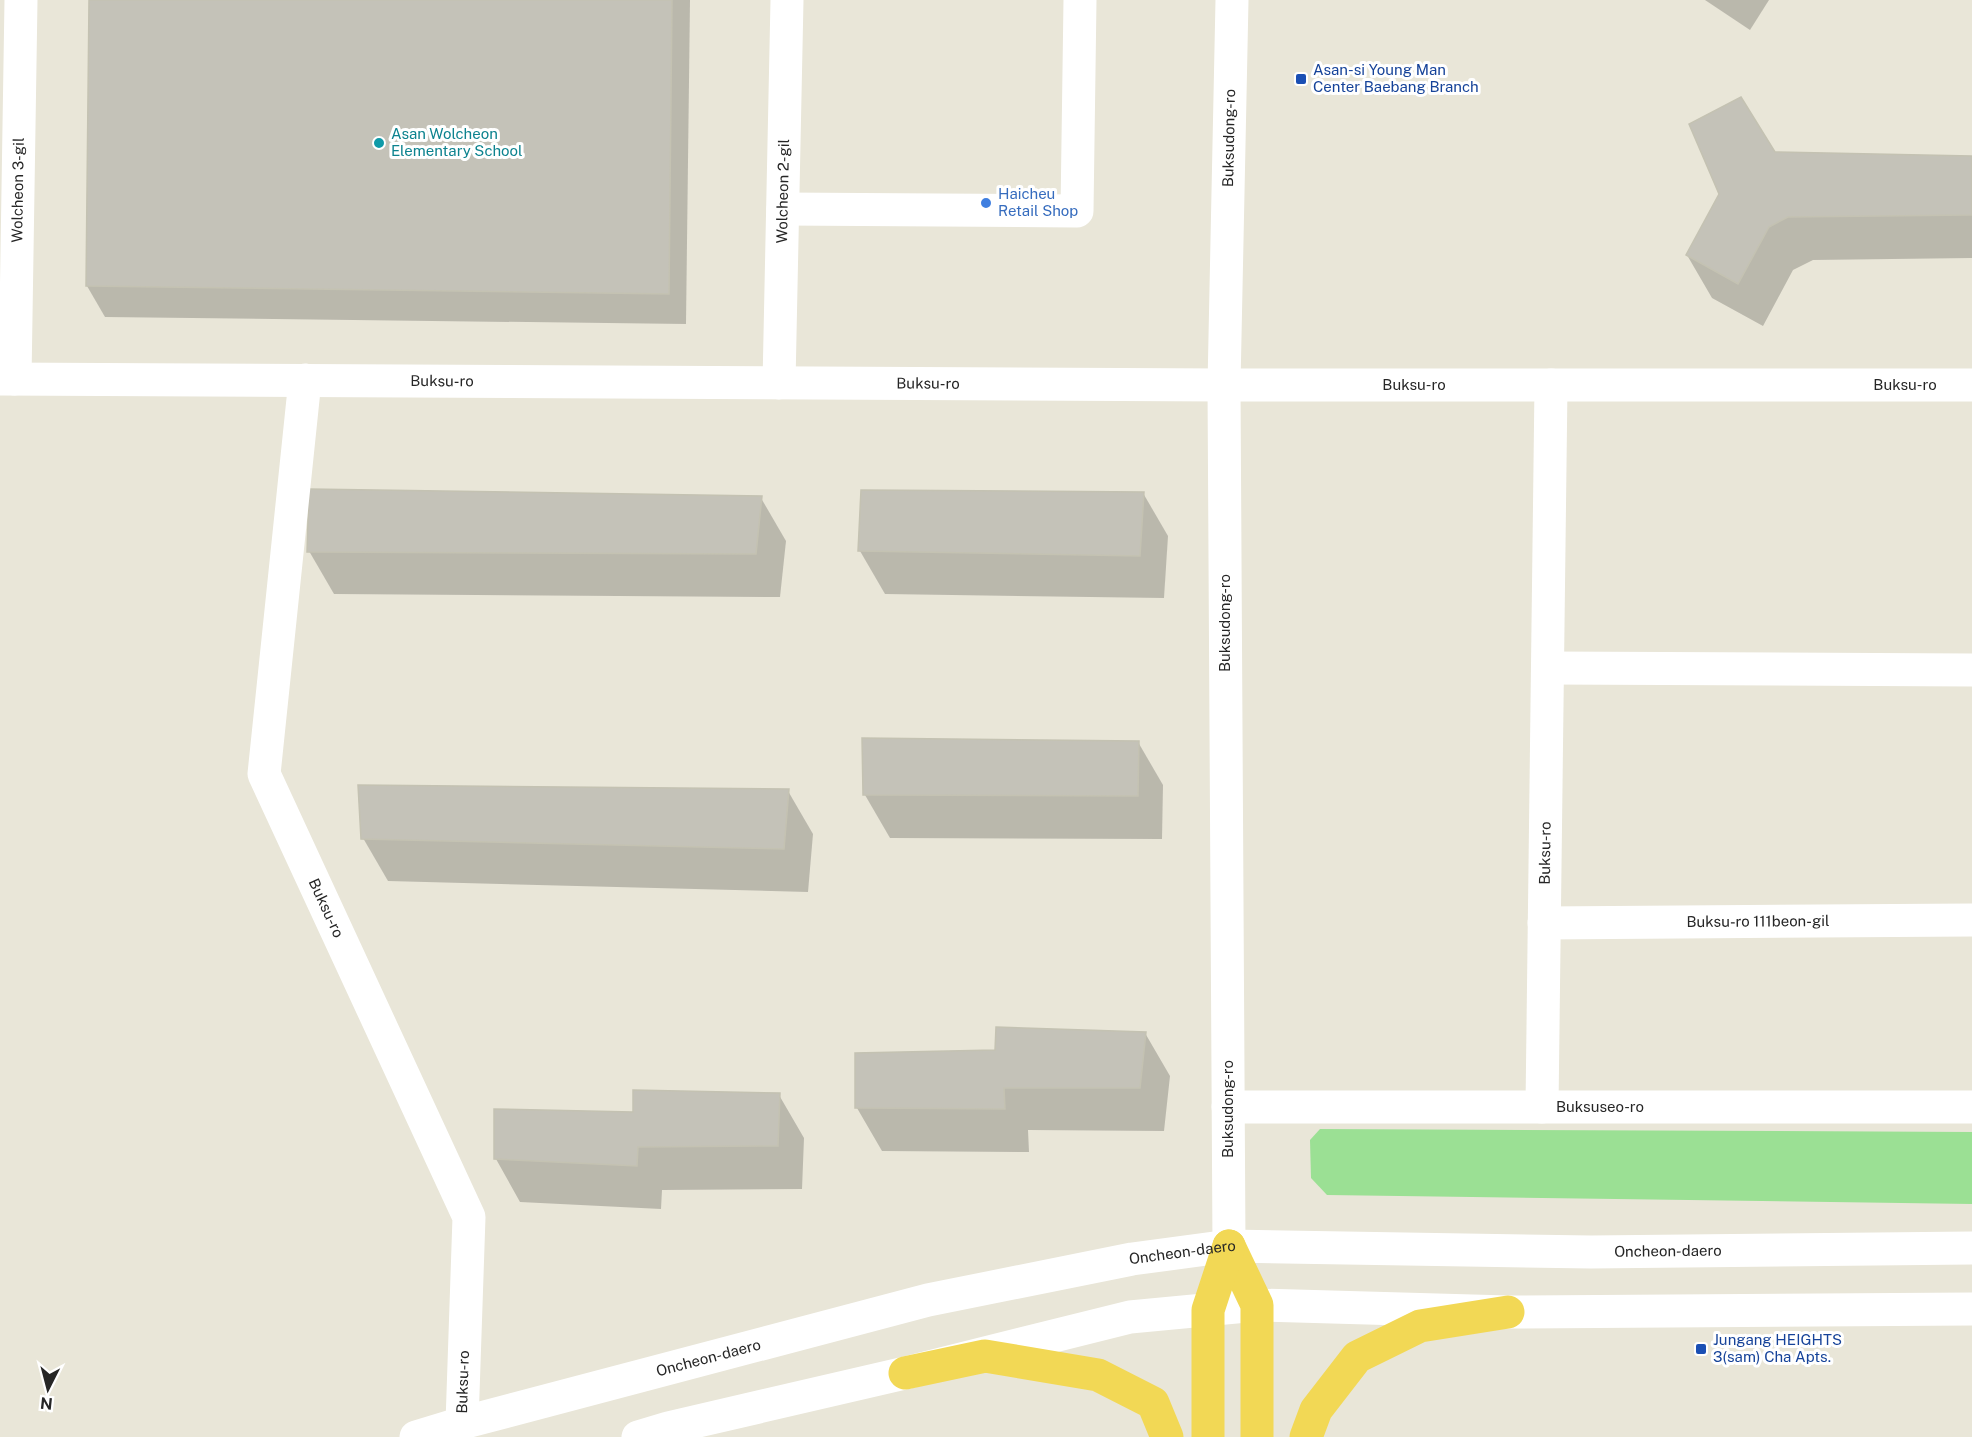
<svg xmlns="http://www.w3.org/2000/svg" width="1972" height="1437" font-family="'Public Sans',sans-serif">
<rect width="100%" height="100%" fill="#e9e6d8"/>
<polygon fill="#9be094" points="1320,1129 1972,1132 1972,1204 1327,1195 1311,1178 1310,1140"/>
<g fill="#0003">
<polygon points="91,0 690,0 686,324 105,317 87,286"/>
<polygon points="1705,0 1769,0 1750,30"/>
<polygon points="1774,154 1972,158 1972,258 1813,260 1793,270 1763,326 1712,298 1687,255 1721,194"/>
<polygon points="1143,493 1168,536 1164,598 885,594 860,551"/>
<polygon points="761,498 786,541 780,597 334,594 309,551"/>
<polygon points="1138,742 1163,785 1162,839 890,838 865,795"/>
<polygon points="788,791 813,834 808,892 388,881 363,838"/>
<polygon points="1145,1033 1170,1076 1164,1131 1028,1130 1029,1152 882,1151 857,1108"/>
<polygon points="779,1095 804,1138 802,1189 662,1190 661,1209 520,1202 496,1159 634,1113"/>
</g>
<g fill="#c4c2b8" stroke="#c4c2b2" stroke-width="1.5">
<polygon points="89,0 672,0 669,294 86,286"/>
<polygon points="1741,97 1775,152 1972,156 1972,215 1788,217 1769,227 1738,284 1686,255 1719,194 1689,124"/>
<polygon points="309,489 762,496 756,554 307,552"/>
<polygon points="861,490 1144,492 1140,556 858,551"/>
<polygon points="862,738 1139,741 1138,796 863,795"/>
<polygon points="358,785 789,789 784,849 361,839"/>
<polygon points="996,1027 1146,1032 1140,1088 1004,1088 1005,1109 855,1108 855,1053 995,1050"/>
<polygon points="633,1090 780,1093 778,1146 638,1147 637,1166 494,1159 494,1109 633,1112"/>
</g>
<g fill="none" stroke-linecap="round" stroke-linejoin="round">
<g stroke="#fff" stroke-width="33">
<polyline points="783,209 1077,211 1080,0"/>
<path id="s1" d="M15 379 21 0"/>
<path id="s2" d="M305 380 264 774 469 1217 462 1423"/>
<path id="s3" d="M779 383 787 0"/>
<polyline points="1548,668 1972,670"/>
<path id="s4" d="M1544 923 1972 920"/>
<path id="s5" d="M1228 1107H1972"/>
<path id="s6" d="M1542 1107 1551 385"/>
<path id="s7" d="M1229 1246 1224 385 1232 0"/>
</g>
<g stroke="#fff" stroke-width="33">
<path id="s8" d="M0 379 1224 385H1972"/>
<path id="s9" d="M416 1437 462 1423 928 1300 1132 1259 1229 1246 1591 1252 1972 1248"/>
<polyline points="638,1437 668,1428 905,1373 1130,1317 1257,1305 1508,1312 1972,1309"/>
</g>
<g stroke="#f2d855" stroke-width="33">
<polyline points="1229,1246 1257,1305 1257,1437"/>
<polyline points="905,1373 985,1356 1098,1375 1153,1403 1167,1437"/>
<polyline points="1208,1437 1208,1310 1229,1246"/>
<polyline points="1306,1437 1316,1410 1357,1357 1420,1326 1508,1312"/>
</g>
</g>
<g fill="#1a4fb4" stroke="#fff" stroke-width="2">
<rect x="1295" y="73" width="12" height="12" rx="3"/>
<rect x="1695" y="1343" width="12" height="12" rx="3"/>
</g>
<circle fill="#0f9aa8" stroke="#fff" stroke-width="2" cx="379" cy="143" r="6"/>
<circle fill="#3f7fe0" stroke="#fff" stroke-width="2" cx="986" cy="203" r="6"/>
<g text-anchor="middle" stroke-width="6" stroke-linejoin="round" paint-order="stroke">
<g font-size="15" fill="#164399" stroke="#fff" text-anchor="start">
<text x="1313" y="75">Asan-si Young Man<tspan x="1313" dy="17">Center Baebang Branch</tspan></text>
<text x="1713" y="1345">Jungang HEIGHTS<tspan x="1713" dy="17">3(sam) Cha Apts.</tspan></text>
</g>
<g font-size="15" fill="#0d838f" stroke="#fff" text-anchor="start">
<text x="391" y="139">Asan Wolcheon<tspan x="391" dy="17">Elementary School</tspan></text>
</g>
<g font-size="15" fill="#262626" stroke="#fff">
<text dy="5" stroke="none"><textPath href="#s7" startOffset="1108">Buksudong-ro</textPath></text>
<text dy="5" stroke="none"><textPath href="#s1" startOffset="189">Wolcheon 3-gil</textPath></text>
<text dy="5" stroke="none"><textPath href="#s3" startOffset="192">Wolcheon 2-gil</textPath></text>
<text dy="5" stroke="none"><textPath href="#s8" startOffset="442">Buksu-ro</textPath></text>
<text dy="5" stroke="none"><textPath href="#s8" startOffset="928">Buksu-ro</textPath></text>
<text dy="5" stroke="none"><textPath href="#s8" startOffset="1414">Buksu-ro</textPath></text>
<text dy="5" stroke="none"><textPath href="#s8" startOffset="1905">Buksu-ro</textPath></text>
<text transform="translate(1225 623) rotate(-90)" y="5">Buksudong-ro</text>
<text dy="5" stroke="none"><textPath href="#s6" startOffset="254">Buksu-ro</textPath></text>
<text dy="5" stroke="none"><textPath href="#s2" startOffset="544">Buksu-ro</textPath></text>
<text dy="5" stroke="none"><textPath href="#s4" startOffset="214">Buksu-ro 111beon-gil</textPath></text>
<text dy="5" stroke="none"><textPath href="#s5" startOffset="372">Buksuseo-ro</textPath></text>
<text transform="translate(1228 1109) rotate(-90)" y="5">Buksudong-ro</text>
<text dy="5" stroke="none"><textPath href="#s9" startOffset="1275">Oncheon-daero</textPath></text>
<text dy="5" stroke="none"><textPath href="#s9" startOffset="789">Oncheon-daero</textPath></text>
<text dy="5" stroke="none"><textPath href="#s9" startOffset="303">Oncheon-daero</textPath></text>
<text transform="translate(463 1382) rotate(-88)" y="5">Buksu-ro</text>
</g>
<g font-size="15" fill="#366cbe" stroke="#fff" text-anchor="start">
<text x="998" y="199">Haicheu<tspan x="998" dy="17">Retail Shop</tspan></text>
</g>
</g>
<g transform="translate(48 1389) rotate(186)" stroke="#ffffff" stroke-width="4.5" paint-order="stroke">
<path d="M0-4.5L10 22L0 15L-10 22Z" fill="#262626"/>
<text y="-9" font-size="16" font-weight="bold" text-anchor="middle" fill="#262626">N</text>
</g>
</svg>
